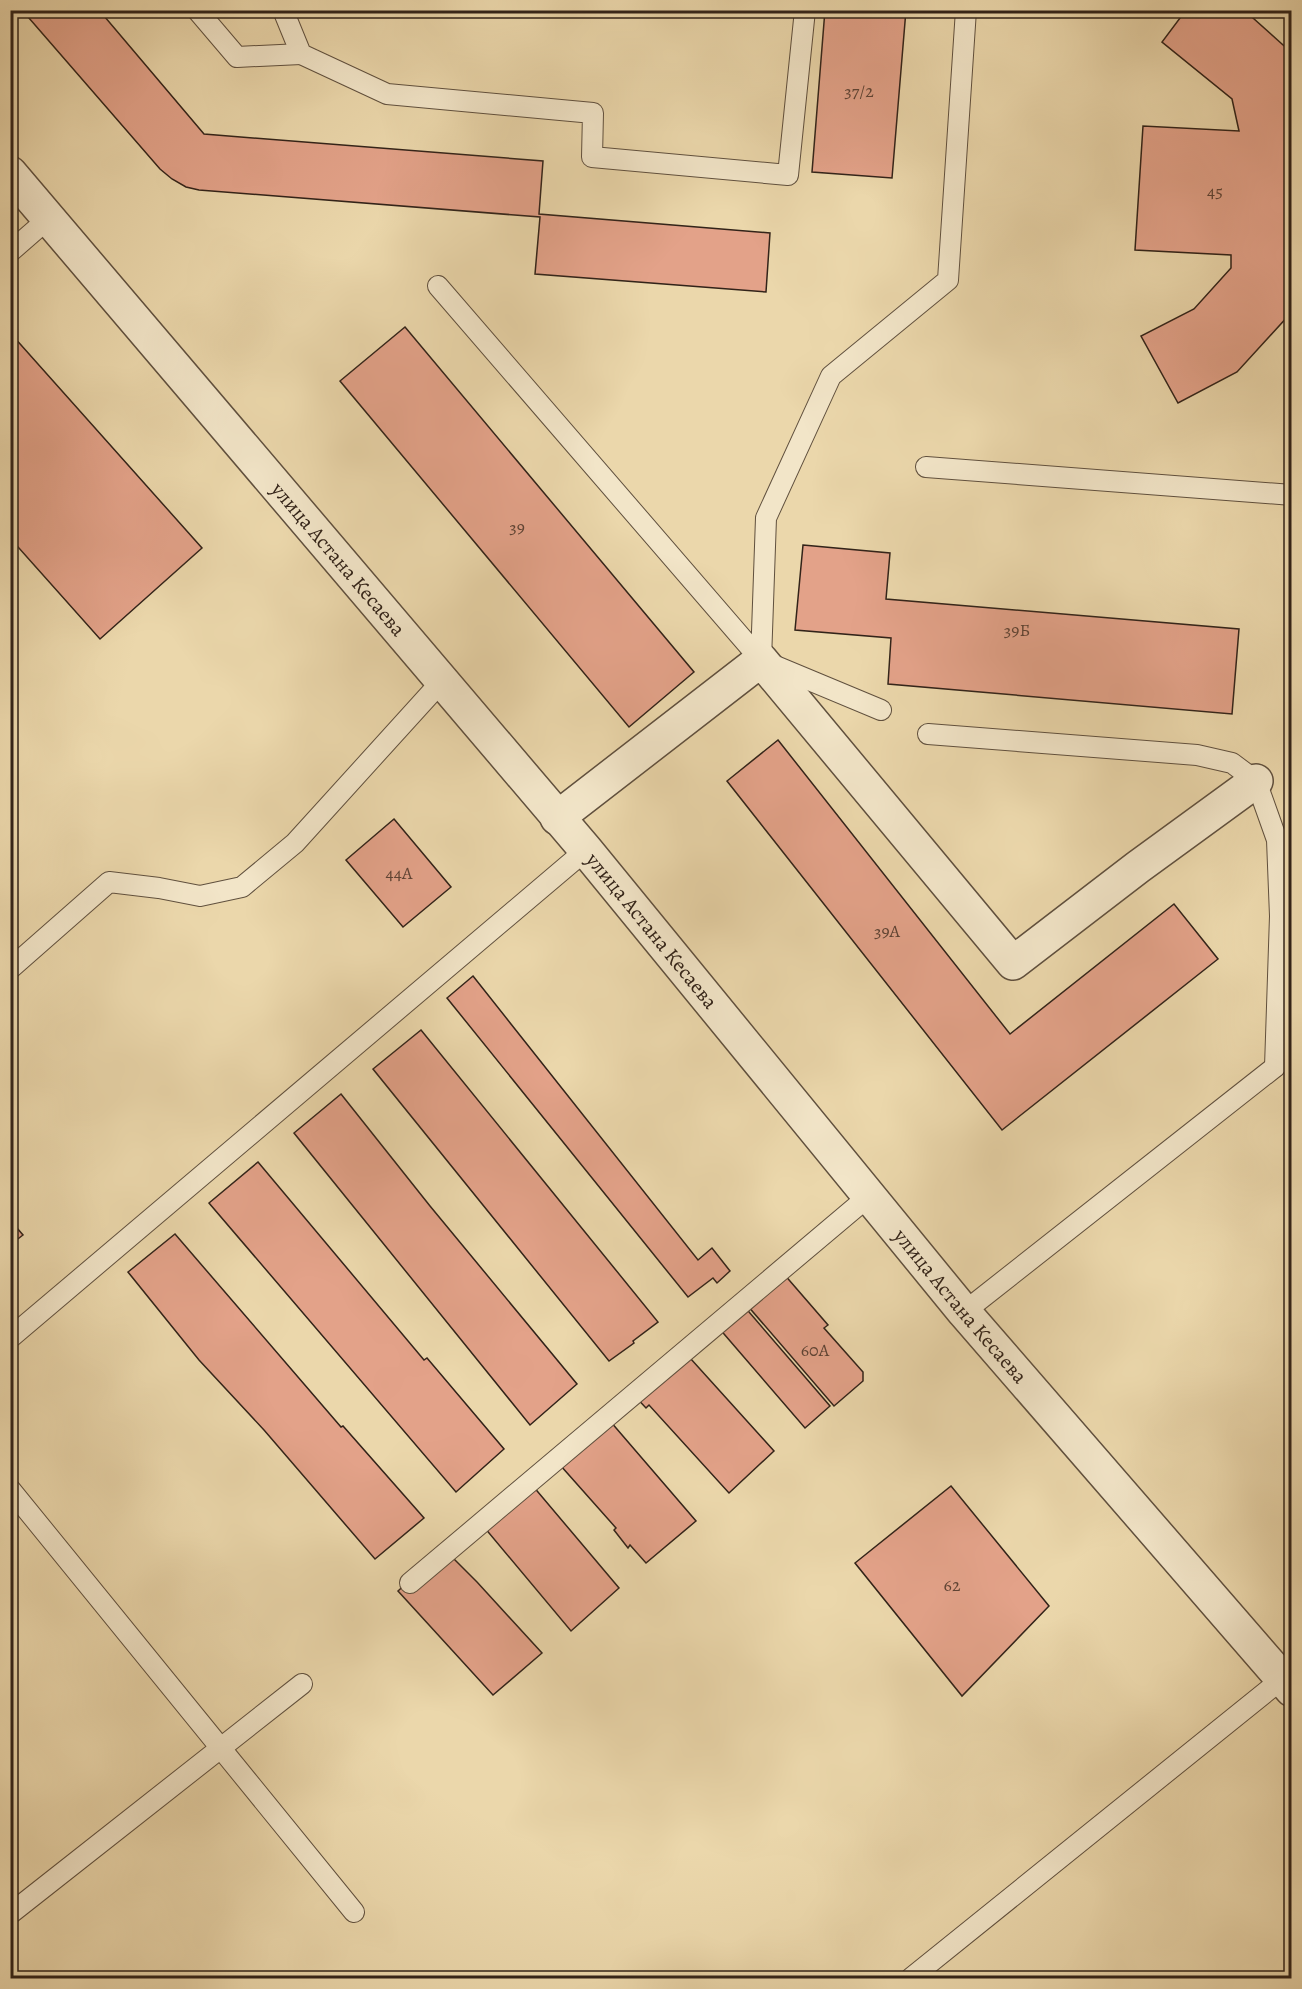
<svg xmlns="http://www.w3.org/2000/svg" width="1302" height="1989" font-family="Alegreya,serif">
<rect width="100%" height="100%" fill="#ebd7ab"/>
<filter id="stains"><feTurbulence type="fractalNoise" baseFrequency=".00333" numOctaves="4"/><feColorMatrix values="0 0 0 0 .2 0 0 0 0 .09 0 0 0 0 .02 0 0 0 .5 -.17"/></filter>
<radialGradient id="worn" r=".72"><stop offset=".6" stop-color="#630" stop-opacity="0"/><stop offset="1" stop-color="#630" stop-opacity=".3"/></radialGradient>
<g fill="#e3a289" stroke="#322319" stroke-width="1.5">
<polygon points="22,10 99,10 204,134 543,161 539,214 770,233 766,292 535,274 540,217 199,190 186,187 172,179 160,169"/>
<polygon points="825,10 906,10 892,178 812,172"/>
<polygon points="1186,10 1244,10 1292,53 1292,306 1289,315 1237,372 1178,403 1141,336 1194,309 1231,268 1231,255 1135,250 1143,126 1239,131 1232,99 1162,42"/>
<polygon points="405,327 694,672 629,727 340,381"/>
<polygon points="13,336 202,548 100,639 10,538 10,338"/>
<polygon points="803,545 890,553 886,599 1239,629 1232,714 888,684 891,638 795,630"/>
<polygon points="778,740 1010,1034 1174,904 1218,959 1002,1130 727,781"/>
<polygon points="394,819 451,887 403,927 346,860"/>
<polygon points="473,976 698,1260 712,1248 730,1271 717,1283 713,1278 688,1297 447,998"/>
<polygon points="421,1030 658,1322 633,1341 634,1343 609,1361 373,1069"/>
<polygon points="341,1094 430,1206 577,1384 530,1425 294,1133"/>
<polygon points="258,1162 424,1360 427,1358 504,1449 456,1492 209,1203"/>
<polygon points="10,1220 23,1235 10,1245"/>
<polygon points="175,1234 341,1427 343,1426 424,1518 375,1559 264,1430 199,1360 128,1272"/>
<polygon points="783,1273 828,1325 824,1328 863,1372 863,1381 834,1406 747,1305"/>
<polygon points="737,1298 830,1406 805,1428 712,1320"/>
<polygon points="681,1348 774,1451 729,1493 649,1405 646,1408 631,1392"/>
<polygon points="604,1414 696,1521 646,1563 630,1545 628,1548 614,1530 616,1528 553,1457"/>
<polygon points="527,1479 619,1588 571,1631 479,1521"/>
<polygon points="951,1486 1049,1606 962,1696 855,1563"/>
<polygon points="444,1549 477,1582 542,1653 493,1695 398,1591"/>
</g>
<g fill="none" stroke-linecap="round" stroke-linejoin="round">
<g stroke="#60503e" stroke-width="22">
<g id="service">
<polyline points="197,10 237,57 301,54"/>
<polyline points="283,10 301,54 387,94 593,113 592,157 788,175 805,10"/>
<polyline points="10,252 49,218"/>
<polyline points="438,286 761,660 881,710"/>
<polyline points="926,467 1292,495"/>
<polyline points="761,660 766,518 831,376 948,280 966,10"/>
<polyline points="928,734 1197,755 1232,763 1256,781 1277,840 1280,916 1275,1067"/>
<polyline points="10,969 109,882 159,888 200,896 242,887 295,843 441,682"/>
<polyline points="964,1312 1275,1067 1292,1023"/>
<polyline points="10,1338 586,850"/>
<polyline points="10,1489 354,1912"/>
<polyline points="410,1583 869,1196"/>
<polyline points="10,1914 302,1684"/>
<polyline points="911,1978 1282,1679"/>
</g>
</g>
<g stroke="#60503e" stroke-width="36">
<polyline id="minor" points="557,818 761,660 1013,963 1138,867 1256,781"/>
</g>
<g stroke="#60503e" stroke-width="36">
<g id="tertiary">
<path id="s1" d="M10 173 586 850 964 1312 1292 1690"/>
</g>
</g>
<use href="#service" stroke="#f2e5c8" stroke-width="20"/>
<use href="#minor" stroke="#f2e5c8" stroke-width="33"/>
<use href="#tertiary" stroke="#f2e5c8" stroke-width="33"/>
</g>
<g text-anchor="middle" stroke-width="5" stroke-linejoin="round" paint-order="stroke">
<g font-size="18" fill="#5e4335">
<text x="859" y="97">37/2</text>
<text x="1215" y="197">45</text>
<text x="517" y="533">39</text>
<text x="1017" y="636">39Б</text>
<text x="399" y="879">44А</text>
<text x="887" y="937">39А</text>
<text x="815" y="1356">60А</text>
<text x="952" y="1591">62</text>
</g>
<g font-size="21" fill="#322319" stroke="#f2e5c8">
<text dy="7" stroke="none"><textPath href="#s1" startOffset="507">улица Астана Кесаева</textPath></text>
<text dy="7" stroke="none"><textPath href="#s1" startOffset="993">улица Астана Кесаева</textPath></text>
<text dy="7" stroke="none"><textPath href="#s1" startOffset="1479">улица Астана Кесаева</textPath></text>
</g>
</g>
<rect width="1302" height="1989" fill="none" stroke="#ebd7ab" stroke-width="36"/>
<rect x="12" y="12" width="1278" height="1965" fill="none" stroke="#322319" stroke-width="3"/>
<rect x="18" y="18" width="1266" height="1953" fill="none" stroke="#322319" stroke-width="1.5"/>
<rect width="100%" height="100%" filter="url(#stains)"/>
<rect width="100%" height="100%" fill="url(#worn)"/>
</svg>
